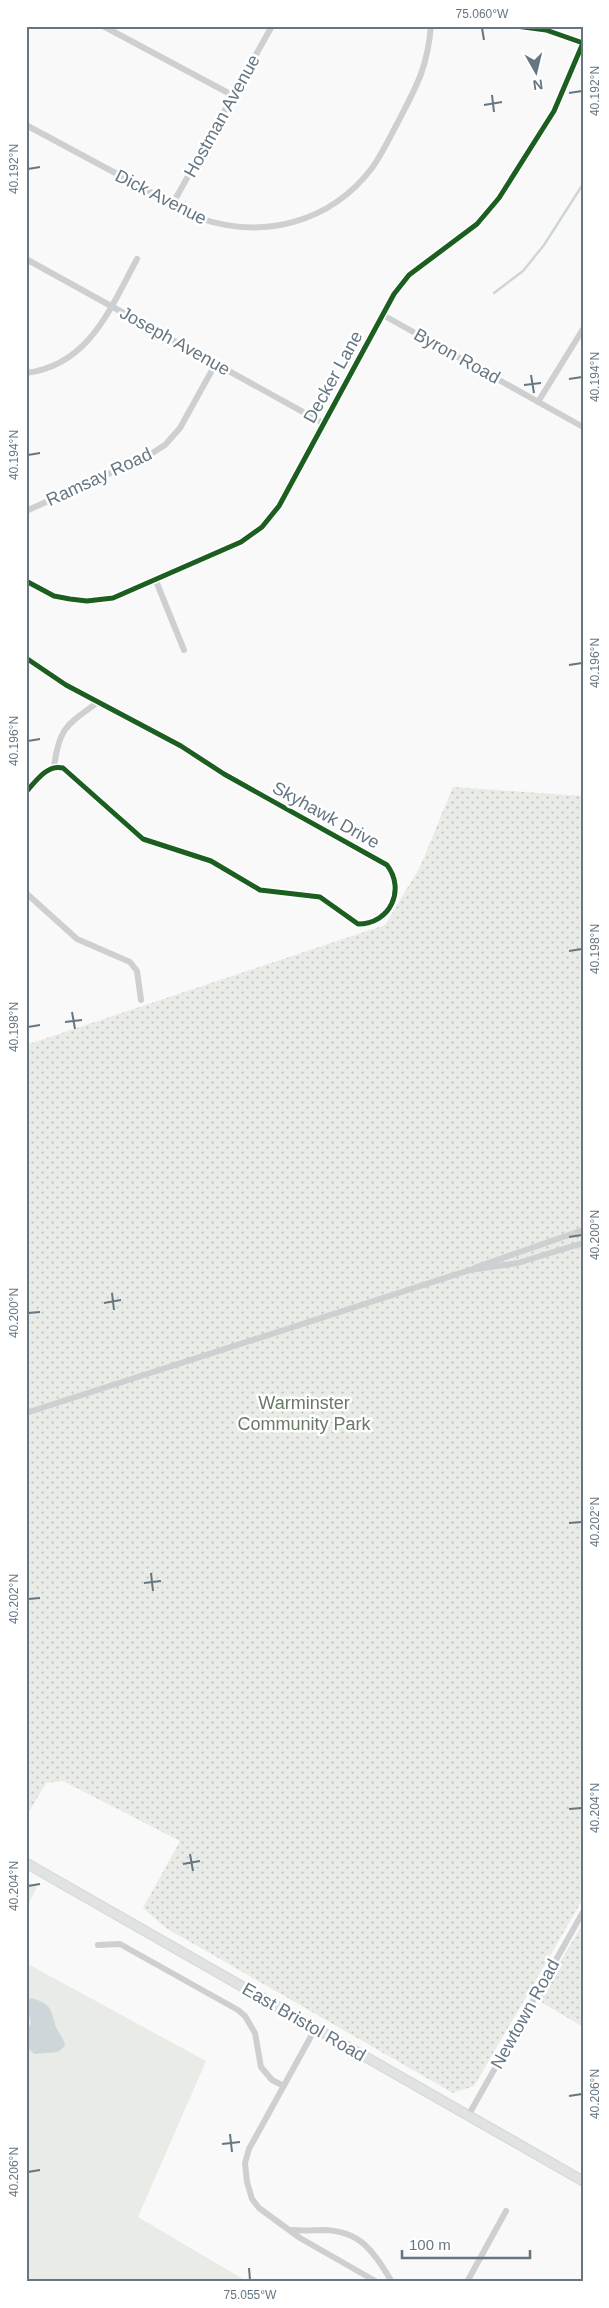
<svg xmlns="http://www.w3.org/2000/svg" width="609" height="2308" font-family="Helvetica,sans-serif">
<defs>
<pattern id="park-dots" width="8" height="8" patternUnits="userSpaceOnUse" patternTransform="scale(1.25)"><rect width="8" height="8" fill="#e8ebe6"/><path d="M2 2h.1M6 6h.1" fill="none" stroke="#c0c3c0" stroke-width="1.8" stroke-linecap="round"/></pattern>
</defs>
<rect width="100%" height="100%" fill="#f9f9f9"/>
<g fill="#e8ebe6">
<polygon points="26,1881 37,1887 26,1908"/>
<polygon points="26,1963 206,2061 138,2217 248,2282 26,2282"/>
</g>
<g fill="url(#park-dots)">
<polygon points="453,787 583,796 583,1899 474,2086 453,2093 166,1928 143,1908 180,1841 63,1781 46,1783 26,1817 26,1045 385,925 420,867"/>
<polygon points="583,1923 583,2027 538,2000"/>
</g>
<path fill="#ced6d9" d="M31 1998C53 2004 50 2010 56 2027 59 2034 64 2038 65 2046L58 2052 34 2054 26 2045V2034L31 2023 26 2003Z"/>
<g fill="none" stroke-linecap="round" stroke-linejoin="round">
<polyline stroke="#ced6d9" stroke-width="2.5" points="494,293 523,271 544,245 583,184"/>
<g stroke="#d5d6d7" stroke-width="11">
<polyline id="secondary" points="26,1863 583,2181"/>
</g>
<g stroke="#cecfd0" stroke-width="6">
<polyline points="103,26 234,96"/>
<path d="M26 125 199 218C263 240 330 223 372 168 382 154 390 137 398 122 417 85 427 69 431 26"/>
<polyline points="172,205 272,26"/>
<polyline points="26,259 323,423"/>
<polyline points="383,315 583,427"/>
<path d="M26 373C89 365 110 309 137 259"/>
<polyline points="538,402 583,329"/>
<polyline points="26,511 146,457 165,445 180,428 216,363"/>
<polyline points="26,581 54,596 70,599 87,601 113,598 241,542 262,527 279,506 394,294 409,275 477,224 499,198 554,111 583,43 546,30 516,26"/>
<polyline points="156,581 184,650"/>
<path d="M26 658 66 685 181 746 224 774 387 865C406 890 390 924 358 924L320 897 260 890 211 861 143 839 63 768C47 764 36 781 26 792"/>
<path d="M54 767C59 727 67 725 98 702"/>
<polyline points="26,893 77,939 130,962 137,971 141,1000"/>
<polyline points="474,1268 583,1230"/>
<polyline points="26,1413 470,1270 518,1263 583,1243"/>
<polyline points="98,1945 120,1944 238,2010 245,2016 255,2033 261,2067 272,2080 284,2086"/>
<polyline points="315,2029 249,2149 245,2163 247,2182 252,2199 259,2208 300,2238 377,2282"/>
<polyline points="468,2116 583,1912"/>
<path d="M292 2230C303 2231 313 2230 324 2230 362 2231 374 2253 392 2282"/>
<polyline points="467,2282 506,2211"/>
</g>
<use href="#secondary" stroke="#e1e2e2" stroke-width="9"/>
<g stroke="#fff" stroke-width="8">
<g id="cycleway">
<polyline points="26,581 54,596 70,599 87,601 113,598 241,542 262,527 279,506 394,294 409,275 477,224 499,198 554,111 583,43 546,30 516,26"/>
<path d="M26 658 66 685 181 746 224 774 387 865C406 890 390 924 358 924L320 897 260 890 211 861 143 839 63 768C47 764 36 781 26 792"/>
</g>
</g>
<use href="#cycleway" stroke="#1b5e20" stroke-width="5"/>
</g>
<path fill="none" stroke="#657683" stroke-width="2" d="M482 28 484 40M569 93 582 91M492 95 494 112M484 105 502 102M28 169 40 167M531 375 534 393M569 379 582 377M524 385 541 383M28 455 40 453M569 665 582 663M28 741 40 739M569 951 582 949M72 1012 75 1029M65 1022 82 1020M28 1027 40 1025M569 1237 582 1235M112 1293 114 1310M104 1303 121 1300M28 1313 40 1312M569 1523 582 1522M151 1573 153 1591M144 1583 161 1581M28 1599 40 1598M569 1809 582 1808M190 1854 193 1871M183 1864 200 1861M28 1886 40 1884M569 2096 582 2094M230 2134 232 2152M222 2144 240 2142M28 2172 40 2170M249 2268 250 2280"/>
<g text-anchor="middle" stroke-width="5" stroke-linejoin="round" paint-order="stroke">
<g font-size="18" fill="#657683" stroke="#fff">
<text transform="translate(222 116) rotate(-61)" y="6">Hostman Avenue</text>
<text transform="translate(161 197) rotate(27)" y="6">Dick Avenue</text>
<text transform="translate(175 341) rotate(29)" y="6">Joseph Avenue</text>
<text transform="translate(457 356) rotate(29)" y="6">Byron Road</text>
<text transform="translate(333 377) rotate(-61)" y="6">Decker Lane</text>
<text transform="translate(99 477) rotate(-25)" y="6">Ramsay Road</text>
<text transform="translate(326 815) rotate(29)" y="6">Skyhawk Drive</text>
<text transform="translate(525 2014) rotate(-61)" y="6">Newtown Road</text>
<text transform="translate(304 2022) rotate(30)" y="6">East Bristol Road</text>
</g>
<g font-size="18" fill="#687a64" stroke="#fff">
<text x="304" y="1409">Warminster<tspan x="304" dy="21">Community Park</tspan></text>
</g>
</g>
<rect width="609" height="2308" fill="none" stroke="#ffffff" stroke-width="55"/>
<g transform="translate(536 72) rotate(172)" stroke="#ffffff" stroke-width="4" paint-order="stroke">
<path d="M0-4L9 19L0 12L-9 19Z" fill="#657683"/>
<text y="-8" font-size="14" font-weight="bold" text-anchor="middle" fill="#657683">N</text>
</g>
<path d="M402 2250v8h128v-8" fill="none" stroke="#657683" stroke-width="2.5"/>
<text x="409" y="2250" font-size="15" fill="#657683" stroke="#ffffff" stroke-width="4" paint-order="stroke">100 m</text>
<rect x="28" y="28" width="554" height="2252" fill="none" stroke="#657683" stroke-width="2"/>
<g font-size="12" text-anchor="middle" fill="#657683">
<text x="482" y="18">75.060°W</text>
<text transform="translate(595 91) rotate(-90)" y="4">40.192°N</text>
<text transform="translate(14 169) rotate(-90)" y="4">40.192°N</text>
<text transform="translate(595 377) rotate(-90)" y="4">40.194°N</text>
<text transform="translate(14 455) rotate(-90)" y="4">40.194°N</text>
<text transform="translate(595 663) rotate(-90)" y="4">40.196°N</text>
<text transform="translate(14 741) rotate(-90)" y="4">40.196°N</text>
<text transform="translate(595 949) rotate(-90)" y="4">40.198°N</text>
<text transform="translate(14 1027) rotate(-90)" y="4">40.198°N</text>
<text transform="translate(595 1235) rotate(-90)" y="4">40.200°N</text>
<text transform="translate(14 1313) rotate(-90)" y="4">40.200°N</text>
<text transform="translate(595 1522) rotate(-90)" y="4">40.202°N</text>
<text transform="translate(14 1599) rotate(-90)" y="4">40.202°N</text>
<text transform="translate(595 1808) rotate(-90)" y="4">40.204°N</text>
<text transform="translate(14 1886) rotate(-90)" y="4">40.204°N</text>
<text transform="translate(595 2094) rotate(-90)" y="4">40.206°N</text>
<text transform="translate(14 2172) rotate(-90)" y="4">40.206°N</text>
<text x="250" y="2299">75.055°W</text>
</g>
</svg>
